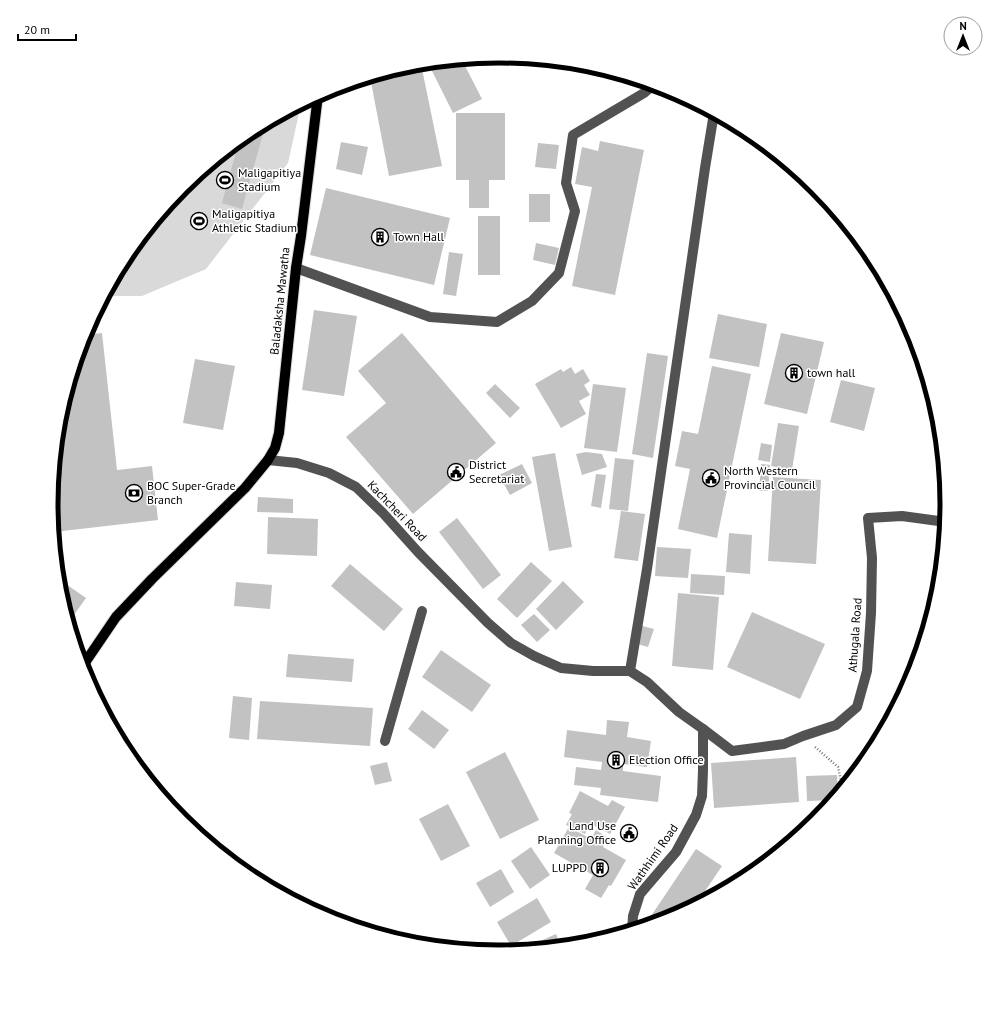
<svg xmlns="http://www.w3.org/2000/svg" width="999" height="1009" font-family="'PT Sans',sans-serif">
<rect width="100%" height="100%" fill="#fff"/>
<polygon fill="#d9d9d9" points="301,104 288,163 206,269 142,296 105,296 127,255 183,187 251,131"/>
<g fill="#c2c2c2">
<polygon points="462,60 482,99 453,113 431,69 447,61"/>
<polygon points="421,64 442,166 389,176 370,77 402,68"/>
<polygon points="590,66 616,73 616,74 591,74"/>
<polygon points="456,113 505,113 505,180 489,180 489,208 469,208 469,180 456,180"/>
<polygon points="266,123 242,209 222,203 239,141 251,131"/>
<polygon points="600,141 644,150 615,295 572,286 592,187 575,184 582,147 598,151"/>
<polygon points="341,142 368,147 362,175 336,169"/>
<polygon points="538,143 559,145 556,169 535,167"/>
<polygon points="326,188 450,218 434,285 310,255"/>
<rect x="529" y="194" width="21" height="28"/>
<rect x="478" y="216" width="22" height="59"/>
<polygon points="536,243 559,248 555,265 533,260"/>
<polygon points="449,252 463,254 456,296 443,294"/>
<polygon points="314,310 357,316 344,396 302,390"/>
<polygon points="718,314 767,324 759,367 709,358"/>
<polygon points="102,333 117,470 152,466 158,520 54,532 51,504 60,417 85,335"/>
<polygon points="402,333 496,443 413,514 346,437 386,403 358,371"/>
<polygon points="781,333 824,342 807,414 764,404"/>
<polygon points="647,353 668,356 653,458 632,454"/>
<polygon points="195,359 235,366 223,430 183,423"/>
<polygon points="712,366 751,374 717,538 678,529 690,469 675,466 682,431 698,434"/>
<polygon points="571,367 575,374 583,369 590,381 584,385 590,395 579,401 586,414 561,428 535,384 561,369 563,372"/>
<polygon points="841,380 875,388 864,431 830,422"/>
<polygon points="495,384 520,408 510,418 486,393"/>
<polygon points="593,384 626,388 617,452 584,448"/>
<polygon points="778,423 799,426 792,470 771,466"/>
<polygon points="761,443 772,445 770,462 758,460"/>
<polygon points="586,452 602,454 607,467 582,475 576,454"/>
<polygon points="555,453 572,547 549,551 532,457"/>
<polygon points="615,458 634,460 628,511 609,509"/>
<polygon points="522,464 532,483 510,495 499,475"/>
<polygon points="761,464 770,465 768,491 759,491"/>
<polygon points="596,474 606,475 601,508 591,506"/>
<polygon points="773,477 821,480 816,564 768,561"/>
<polygon points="258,497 293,499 293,513 257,512"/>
<polygon points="621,511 645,514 638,561 614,558"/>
<polygon points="268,517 318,519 317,556 267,554"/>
<polygon points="457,518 501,575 483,589 439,532"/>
<polygon points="729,533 752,535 750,574 726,572"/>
<polygon points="657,547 691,549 688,578 655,576"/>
<polygon points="531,562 552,581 517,618 497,599"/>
<polygon points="350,564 403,609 384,631 331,586"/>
<polygon points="691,574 725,576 724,595 690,593"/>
<polygon points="563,581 584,602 556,630 536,609"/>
<polygon points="63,582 86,598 69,622 60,592 59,588"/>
<polygon points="236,582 272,585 270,609 234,606"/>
<polygon points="678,593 719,597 713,670 672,666"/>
<polygon points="752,612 825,644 800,699 727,667"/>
<polygon points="534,614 550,630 537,642 521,625"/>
<polygon points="635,624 654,629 648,647 630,642"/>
<polygon points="441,650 491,685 472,712 422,677"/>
<polygon points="288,654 354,659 352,682 286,677"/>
<polygon points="233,696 252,698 249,740 229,738"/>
<polygon points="260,701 373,708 370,746 257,739"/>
<polygon points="422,710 449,730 434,749 408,729"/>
<polygon points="607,720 629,722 627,737 651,741 647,767 623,764 623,771 661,776 658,802 600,795 601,788 574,785 576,767 601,770 602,762 564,757 567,730 606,735"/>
<polygon points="505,752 539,820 500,839 466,772"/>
<polygon points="796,757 799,802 714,808 711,763"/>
<polygon points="387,762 392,781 375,785 370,766"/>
<polygon points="837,775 838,796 835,800 807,801 806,776"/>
<polygon points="580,791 608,806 612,800 625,807 610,834 591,824 585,834 566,825 572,814 569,813"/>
<polygon points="448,804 470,846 441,861 419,819"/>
<polygon points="569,827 591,839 596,830 608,838 603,847 626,860 611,886 609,885 601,898 585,889 593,875 554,853"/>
<polygon points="531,847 550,875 530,889 511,861"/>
<polygon points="696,849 722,866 695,906 671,919 656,924 649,919"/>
<polygon points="501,869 514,892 490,907 476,883"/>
<polygon points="537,898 551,922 511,946 497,922"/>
<polygon points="556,934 561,947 518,951"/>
</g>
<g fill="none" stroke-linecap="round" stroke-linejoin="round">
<g stroke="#dbdbdb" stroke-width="12">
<polyline id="major" points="82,667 116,617 152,579 245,488 268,460 275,448 279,433 296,268 301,236 318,95"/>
</g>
<polyline stroke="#747474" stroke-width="2.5" stroke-dasharray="1 2" stroke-linecap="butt" points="815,747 838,767 843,790"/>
<g stroke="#525252" stroke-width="10">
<polyline points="296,268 430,317 497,322 532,301 559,273 575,211 566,183 573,135 644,93 653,85"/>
<polyline points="268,460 297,463 329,473 356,487 383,513 418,552 488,623 511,643 534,656 561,668 593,671 630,671 647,682 679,712 703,729 732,751 784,744 803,736 836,725 857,707 867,671 871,613 872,558 868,518 902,516 946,522"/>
<polyline points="630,671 647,569 705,168 714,113"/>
<polyline points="385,741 422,611"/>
<polyline points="632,931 633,916 640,894 676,852 696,815 702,796 703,770 703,729"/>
</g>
<use href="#major" stroke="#000" stroke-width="10"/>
</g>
<defs>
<g id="stadium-ring" transform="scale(0.9)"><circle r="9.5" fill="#fff" stroke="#000" stroke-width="1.5"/><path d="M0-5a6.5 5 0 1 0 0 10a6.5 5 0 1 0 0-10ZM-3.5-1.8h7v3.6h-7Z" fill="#000"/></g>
<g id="building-ring" transform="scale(0.9)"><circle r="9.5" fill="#fff" stroke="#000" stroke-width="1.5"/><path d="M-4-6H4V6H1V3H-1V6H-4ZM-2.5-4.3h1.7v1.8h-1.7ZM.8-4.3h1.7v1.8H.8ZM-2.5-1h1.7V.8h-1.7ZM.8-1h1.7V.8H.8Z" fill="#000"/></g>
<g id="civic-ring" transform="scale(0.9)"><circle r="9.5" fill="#fff" stroke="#000" stroke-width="1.5"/><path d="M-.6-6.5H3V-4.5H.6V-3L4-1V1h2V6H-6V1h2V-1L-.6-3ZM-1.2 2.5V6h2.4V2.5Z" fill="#000"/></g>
<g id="bank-ring" transform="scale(0.9)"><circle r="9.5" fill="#fff" stroke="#000" stroke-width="1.5"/><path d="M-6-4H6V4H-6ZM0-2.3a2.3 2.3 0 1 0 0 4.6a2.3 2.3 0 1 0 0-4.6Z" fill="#000"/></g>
</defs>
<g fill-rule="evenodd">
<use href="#stadium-ring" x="225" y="180"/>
<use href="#stadium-ring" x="199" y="221"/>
<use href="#building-ring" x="380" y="237"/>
<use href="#building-ring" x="794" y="373"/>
<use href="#civic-ring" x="456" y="472"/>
<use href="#civic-ring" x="711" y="478"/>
<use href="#bank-ring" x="134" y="493"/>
<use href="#building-ring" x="616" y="760"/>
<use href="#civic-ring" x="629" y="833"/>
<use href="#building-ring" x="600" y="868"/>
</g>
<g text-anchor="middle" stroke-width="3" stroke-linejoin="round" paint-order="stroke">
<g font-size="12" fill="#000" stroke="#fff" text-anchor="start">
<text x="238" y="177">Maligapitiya<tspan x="238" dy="14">Stadium</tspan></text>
<text x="212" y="218">Maligapitiya<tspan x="212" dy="14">Athletic Stadium</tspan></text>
<text x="393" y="241">Town Hall</text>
<text x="807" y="377">town hall</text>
<text x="469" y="469">District<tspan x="469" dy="14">Secretariat</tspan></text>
<text x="724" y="475">North Western<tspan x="724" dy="14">Provincial Council</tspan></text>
<text x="147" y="490">BOC Super-Grade<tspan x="147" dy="14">Branch</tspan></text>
<text x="629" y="764">Election Office</text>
<text x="616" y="830" text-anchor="end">Land Use<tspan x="616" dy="14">Planning Office</tspan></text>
<text x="587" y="872" text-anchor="end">LUPPD</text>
</g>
<g font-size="12" fill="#000" stroke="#fff">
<text transform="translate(280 301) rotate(-84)" y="4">Baladaksha Mawatha</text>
<text transform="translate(397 511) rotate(46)" y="4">Kachcheri Road</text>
<text transform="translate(855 635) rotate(-86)" y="4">Athugala Road</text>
<text transform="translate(653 857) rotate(-55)" y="4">Wathhimi Road</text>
</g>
</g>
<path d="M0 0H999V1009H0ZM58 504a441 441 0 1 1 882 0a441 441 0 1 1-882 0Z" fill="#fff" fill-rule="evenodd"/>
<path fill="none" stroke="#000" stroke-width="5" d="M58 504a441 441 0 1 1 882 0a441 441 0 1 1-882 0Z"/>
<g transform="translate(963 36)"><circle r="19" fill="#ffffff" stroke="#999999"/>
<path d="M0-3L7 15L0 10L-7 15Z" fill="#000000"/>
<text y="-6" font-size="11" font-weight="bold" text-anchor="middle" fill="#000000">N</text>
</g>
<path d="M18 34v6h58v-6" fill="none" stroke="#000000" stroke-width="2"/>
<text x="24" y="34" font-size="12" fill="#000000" stroke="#ffffff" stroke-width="3" paint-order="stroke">20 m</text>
</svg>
